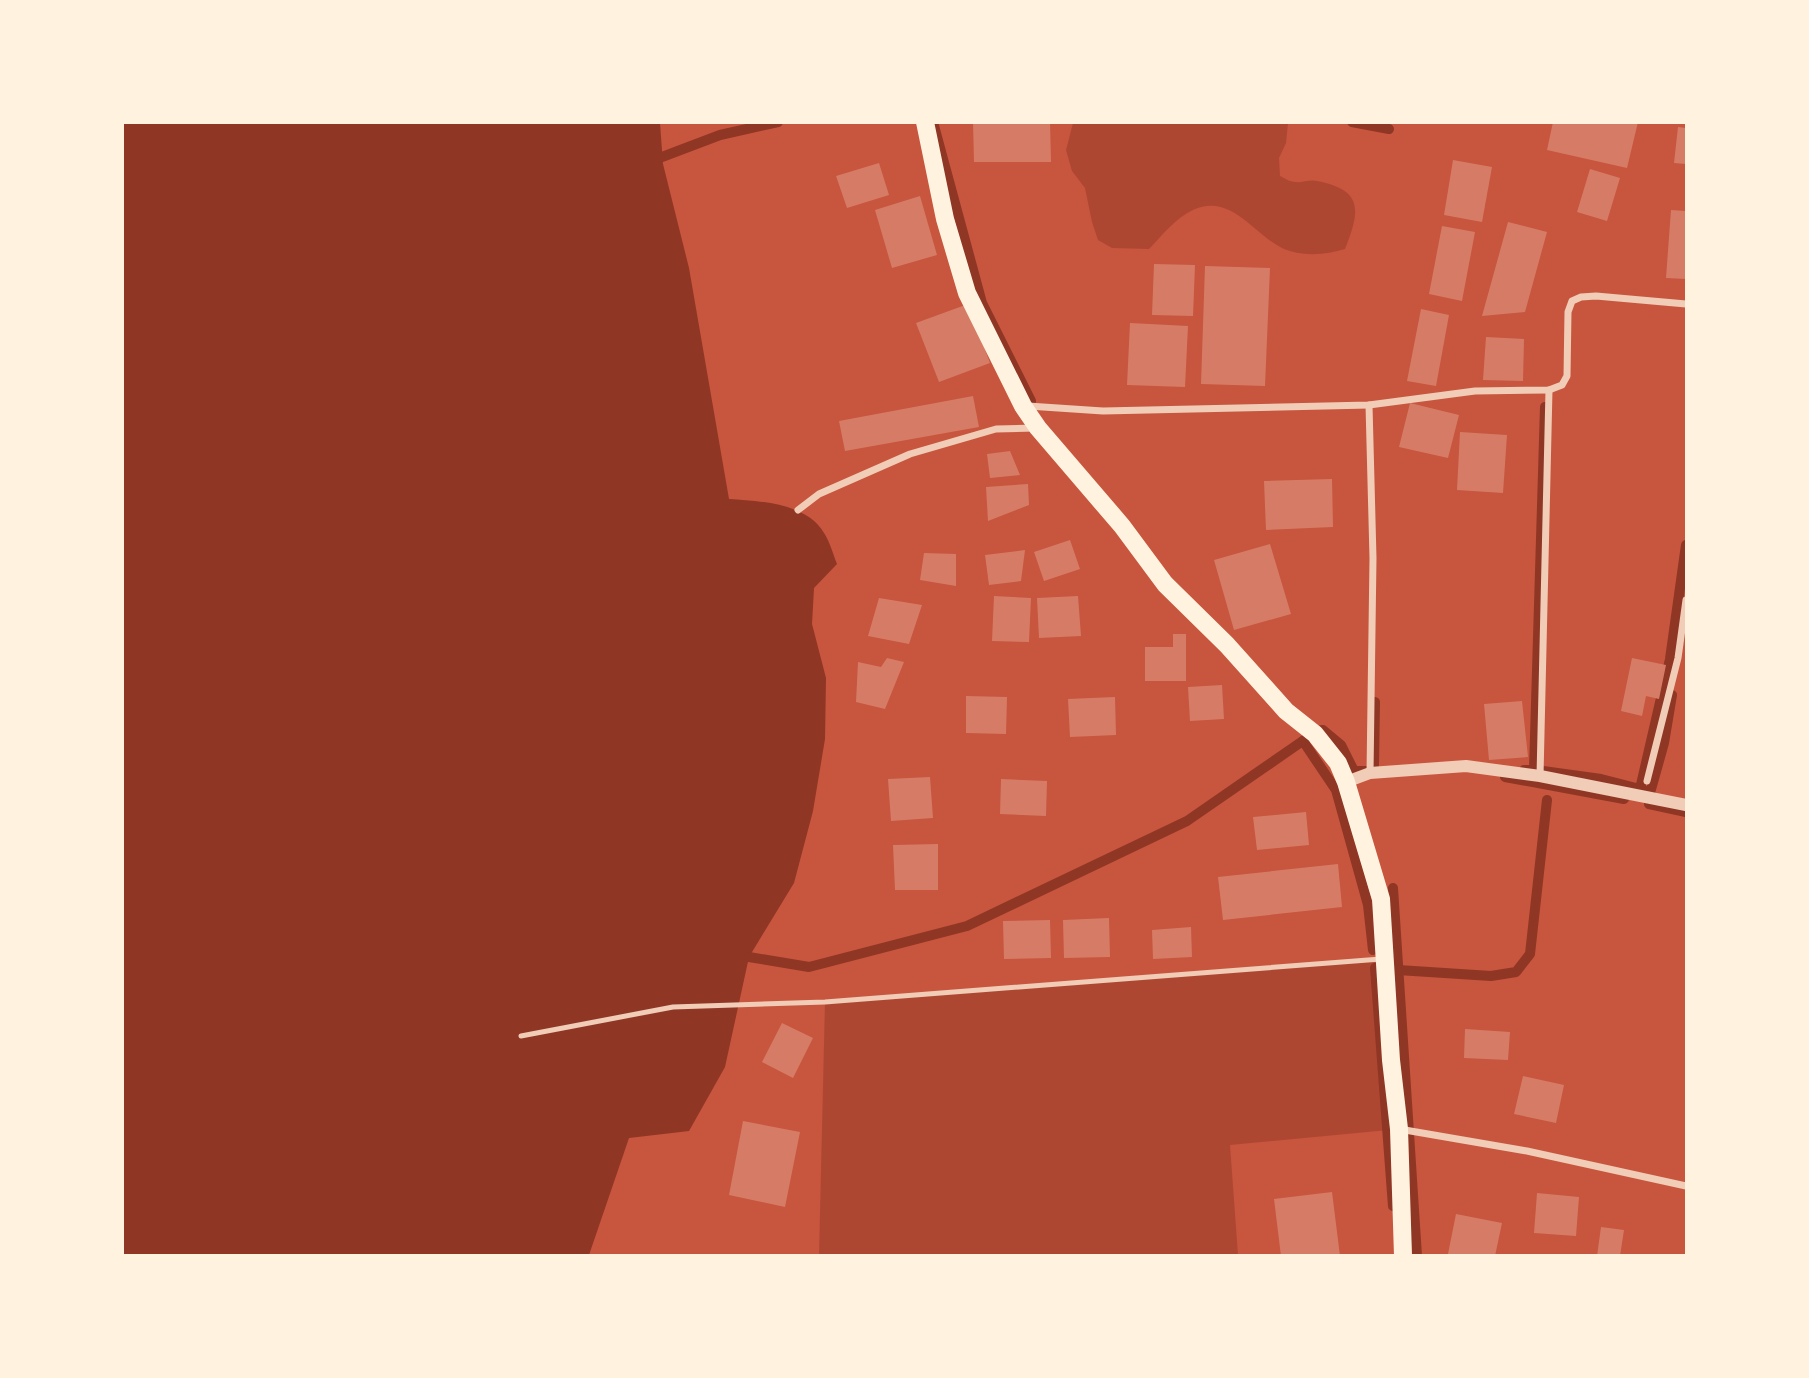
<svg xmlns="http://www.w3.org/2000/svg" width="1809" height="1378" font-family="'Exo 2',sans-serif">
<rect width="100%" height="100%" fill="#c8553d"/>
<g fill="#ae4732">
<path d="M1073 123H1288L1286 143 1279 158 1280 176C1284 178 1290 182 1295 182 1302 183 1310 179 1317 181 1364 190 1360 211 1345 249 1326 255 1301 257 1282 248 1252 233 1231 193 1193 210 1175 218 1162 236 1149 249L1112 248 1098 240 1092 222 1085 188 1072 171 1066 150Z"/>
<polygon points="1384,959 1399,1129 1230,1145 1238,1255 819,1256 825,1002"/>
</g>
<path fill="#8f3625" d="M123 123H660L663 164 689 268 729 499C759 501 807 503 824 533 830 542 833 554 837 564L814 588 812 624 826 678 825 739 813 811 794 883 749 957 725 1067 689 1131 629 1138 589 1255 123 1256Z"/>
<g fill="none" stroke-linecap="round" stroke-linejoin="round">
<g stroke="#8f3625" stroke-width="10">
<polyline points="933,122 982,303 1031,401"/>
<polyline points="1352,122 1389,129"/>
<polyline points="662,157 720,135 778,122"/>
<polyline points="1317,731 1323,730 1341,745 1354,771 1368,771"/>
<polyline points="1303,741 1336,790 1368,905 1373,950"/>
<polyline points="1524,770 1534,770 1545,407"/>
<polyline points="1371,771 1374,765 1375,702"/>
<polyline points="1543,771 1601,779 1640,789 1670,659 1686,545"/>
<polyline points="1505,777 1624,799"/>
<polyline points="1640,789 1650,793 1664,743 1672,695"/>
<polyline points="1649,804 1686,812"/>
<polyline points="1393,888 1417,1256"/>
<polyline points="749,957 809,967 967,926 1187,821 1307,738"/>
<polyline points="1375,968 1393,1206"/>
<polyline points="1398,970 1491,976 1516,972 1530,954 1547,800"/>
</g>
</g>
<g fill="#d67c66">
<polygon points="973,122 1050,122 1051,162 974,162"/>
<polygon points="1553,122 1638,122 1627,168 1547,150"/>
<polygon points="1678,127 1686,128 1686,164 1674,163"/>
<polygon points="1453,160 1492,167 1482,222 1444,215"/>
<polygon points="879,163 889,195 847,208 836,176"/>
<polygon points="1590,169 1620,178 1607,221 1577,212"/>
<polygon points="920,196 937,255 892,268 875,210"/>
<polygon points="1671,210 1686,211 1686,279 1666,278"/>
<polygon points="1508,222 1547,232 1525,312 1482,316"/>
<polygon points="1442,226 1475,232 1462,301 1429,294"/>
<polygon points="1154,264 1195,265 1193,316 1152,315"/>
<polygon points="1205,266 1270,268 1265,386 1201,384"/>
<polygon points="968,304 990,363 939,382 916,323"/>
<polygon points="1421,309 1449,315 1436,386 1407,381"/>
<polygon points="1130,323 1188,326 1185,387 1127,385"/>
<polygon points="1486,337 1524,339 1523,381 1483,380"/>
<polygon points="973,396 979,427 845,451 839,421"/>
<polygon points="1410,403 1459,415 1448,458 1399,447"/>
<polygon points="1460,432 1507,435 1503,493 1457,490"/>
<polygon points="1010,451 1020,475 990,478 987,454"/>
<polygon points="1332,479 1333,527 1266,530 1264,481"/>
<polygon points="1028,484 1029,505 988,521 986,487"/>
<polygon points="1070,540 1080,569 1044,581 1034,552"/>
<polygon points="1270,544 1291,614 1234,630 1214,560"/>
<polygon points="1025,550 1021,581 989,585 985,555"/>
<polygon points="924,553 956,554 956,586 920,580"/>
<polygon points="994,596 1031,598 1029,642 992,641"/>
<polygon points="1078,596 1081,636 1039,638 1037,598"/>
<polygon points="879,598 922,605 909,644 868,636"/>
<polygon points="1173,634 1186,634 1186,681 1145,681 1145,647 1173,647"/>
<polygon points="887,658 904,662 885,709 856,702 858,662 881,667"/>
<polygon points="1632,658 1666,665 1659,699 1646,696 1642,716 1621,711"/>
<polygon points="1222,685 1224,719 1190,721 1188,687"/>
<polygon points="966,696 1007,697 1006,734 966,733"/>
<polygon points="1115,697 1116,735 1070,737 1068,699"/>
<polygon points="1522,701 1528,757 1489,760 1484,704"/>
<polygon points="930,777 933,818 891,821 888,779"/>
<polygon points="1001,779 1047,781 1046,816 1000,814"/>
<polygon points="1306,812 1309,845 1257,850 1253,817"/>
<polygon points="938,844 938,890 895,890 893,845"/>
<polygon points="1338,864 1342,907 1223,920 1218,877"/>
<polygon points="1109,918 1110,957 1064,958 1063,920"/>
<polygon points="1050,920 1051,958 1004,959 1003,921"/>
<polygon points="1191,927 1192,957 1153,959 1152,930"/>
<polygon points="782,1023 813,1038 793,1078 762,1062"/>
<polygon points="1465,1029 1510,1032 1508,1060 1464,1058"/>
<polygon points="1523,1076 1564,1085 1556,1123 1514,1114"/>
<polygon points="743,1121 800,1132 785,1207 729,1195"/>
<polygon points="1332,1192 1340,1256 1281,1256 1274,1199"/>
<polygon points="1537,1193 1579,1197 1576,1236 1534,1233"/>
<polygon points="1456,1214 1502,1223 1495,1256 1448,1254"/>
<polygon points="1601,1227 1624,1230 1620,1256 1597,1256"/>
</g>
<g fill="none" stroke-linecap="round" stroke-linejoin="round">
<polyline stroke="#f1ccb7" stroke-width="5" points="521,1036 673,1007 825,1002 1381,959"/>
<g stroke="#f1ccb7" stroke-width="7">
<polyline points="1369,405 1373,558 1370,773"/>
<polyline points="1028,406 1103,411 1369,405 1475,391 1549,390 1562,385 1567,376 1568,312 1572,301 1581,297 1596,296 1686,304"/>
<polyline points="798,510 819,494 910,454 996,429 1036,428"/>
<polyline points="1540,776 1549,390"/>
<polyline points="1647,781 1678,658 1686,600"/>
<polyline points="1399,1129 1527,1151 1686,1186"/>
</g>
<polyline stroke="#f1ccb7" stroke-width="12" points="1346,782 1370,773 1466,766 1540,776 1686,805"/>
<polyline stroke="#fff3e0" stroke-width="18" points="925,122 945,219 967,293 1023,406 1038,428 1122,526 1165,584 1227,645 1286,711 1315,734 1338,763 1346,782 1381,899 1391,1060 1399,1129 1403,1256"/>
</g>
<rect width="1809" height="1378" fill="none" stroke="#fff3e0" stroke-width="248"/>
</svg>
